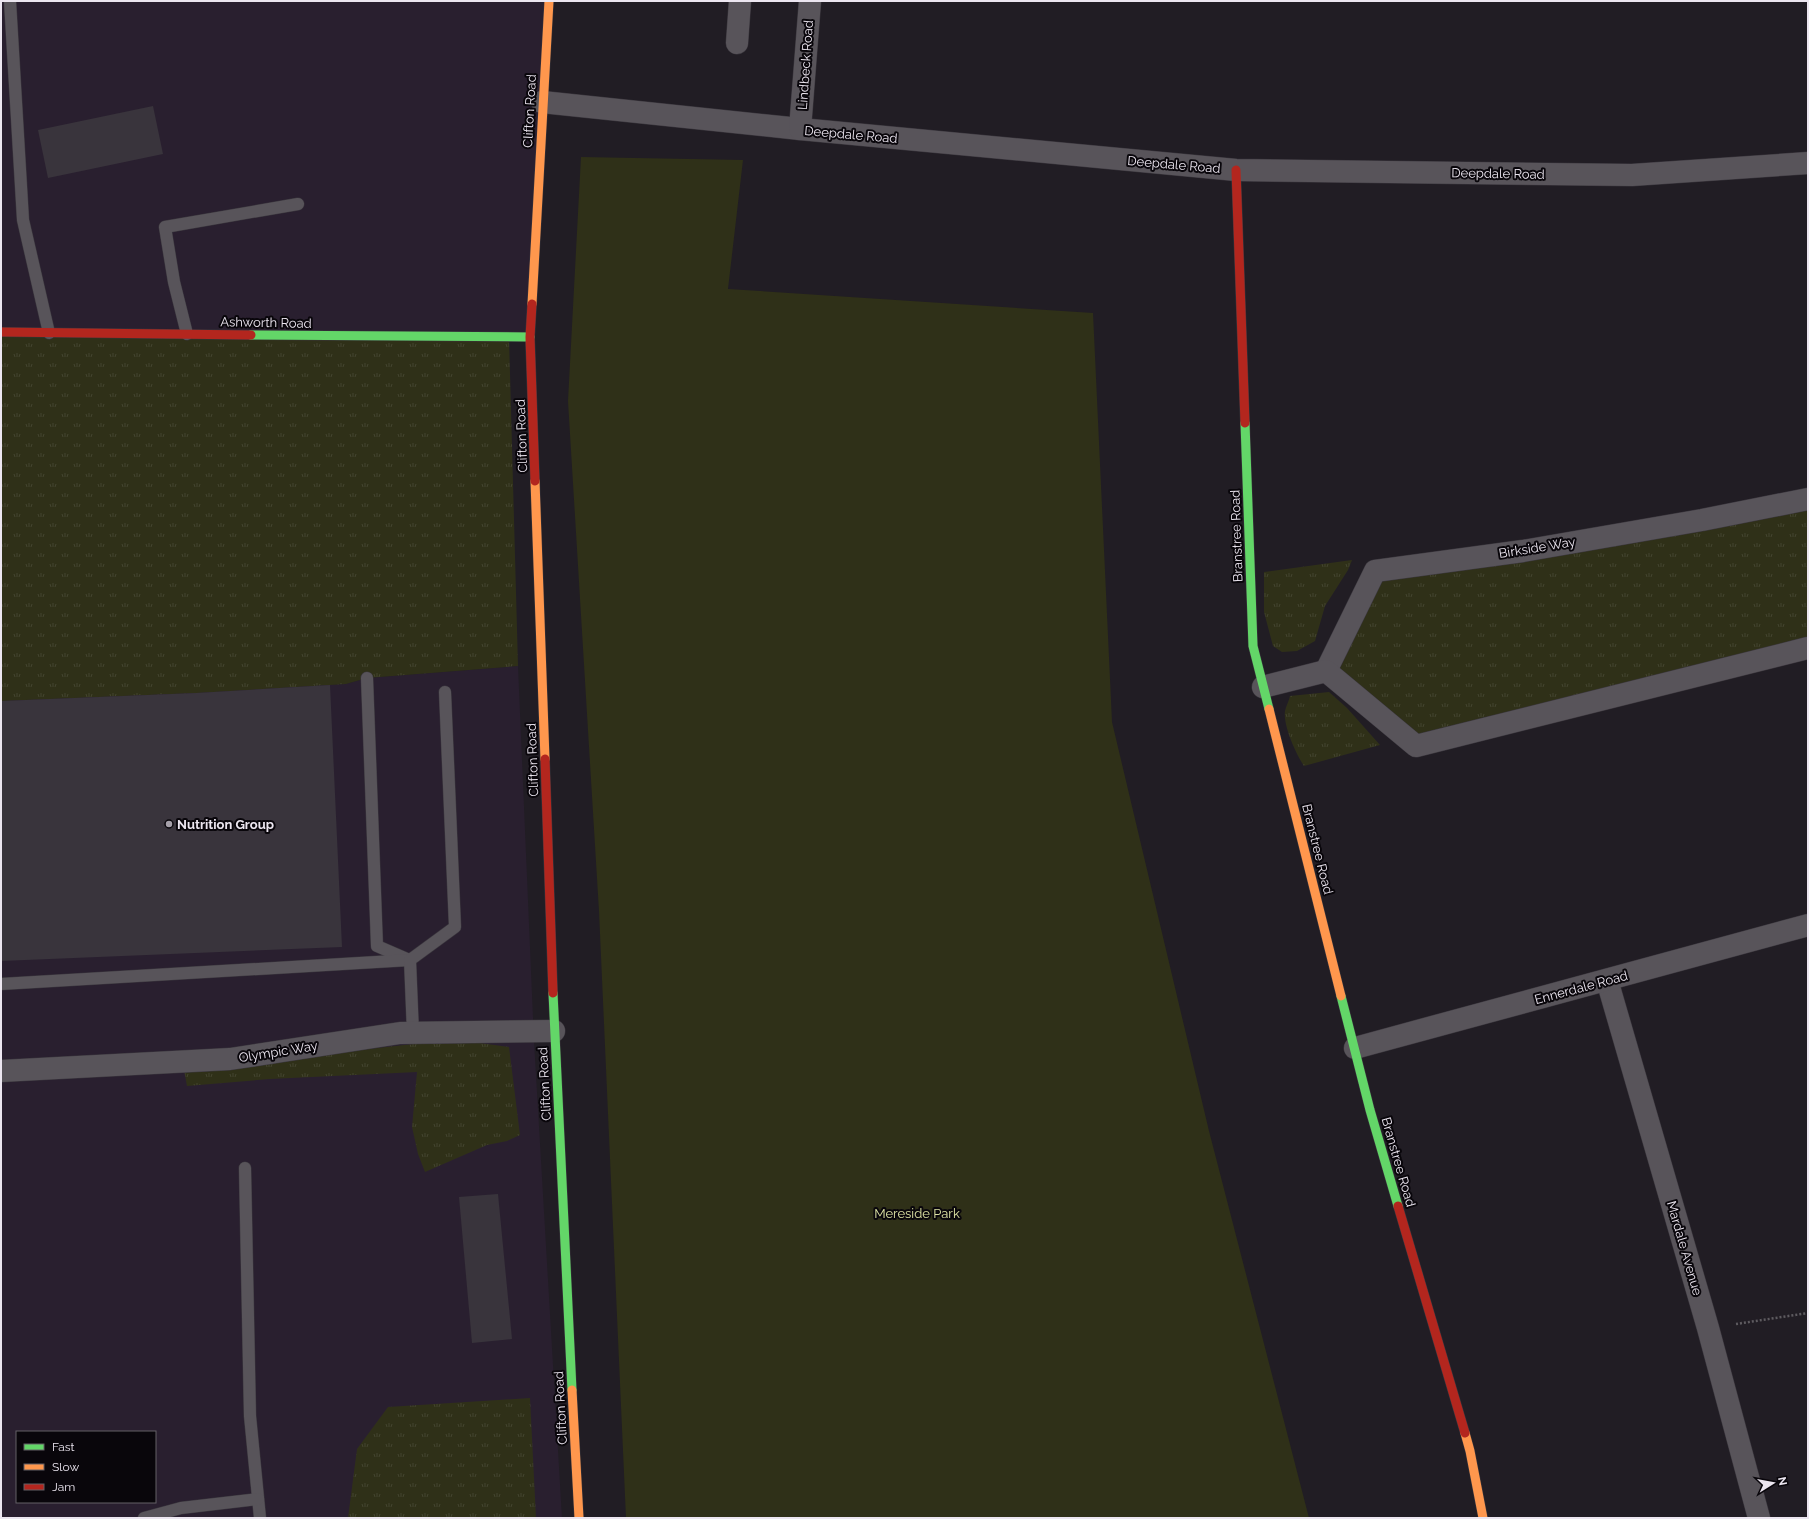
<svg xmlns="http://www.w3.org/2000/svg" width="1809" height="1519" font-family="Raleway,sans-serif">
<defs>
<pattern id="grass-tufts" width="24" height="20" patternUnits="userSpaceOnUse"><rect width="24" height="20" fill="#2f3018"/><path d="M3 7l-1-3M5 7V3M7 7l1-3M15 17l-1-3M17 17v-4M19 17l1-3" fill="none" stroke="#43442f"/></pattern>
</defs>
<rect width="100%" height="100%" fill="#211d24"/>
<g fill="#291f2f" fill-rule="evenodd">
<polygon points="1,1 549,1 530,337 1,332"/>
<path d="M518 666 534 1041 562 1518H1V700L346 684 367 678ZM17 1432H155V1502H17Z"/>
</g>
<g fill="url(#grass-tufts)">
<polygon points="1,331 509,337 518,666 367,678 346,684 196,693 1,701"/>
<polygon points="1808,499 1808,648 1416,746 1326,671 1375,571"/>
<polygon points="1352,560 1348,570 1325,606 1315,641 1297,651 1282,652 1273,646 1264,612 1264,572"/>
<path d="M1329 692 1347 708 1380 745 1304 766C1296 754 1283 726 1285 711 1286 706 1289 701 1290 696Z"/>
<polygon points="458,1040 509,1047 520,1135 507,1141 487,1145 425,1172 418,1154 412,1127 417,1072 270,1079 187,1086 184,1070 422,1043"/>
<polygon points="530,1398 536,1518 348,1518 357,1449 388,1407"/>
</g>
<polygon fill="#2f3018" points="581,157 743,160 728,289 1093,313 1112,722 1209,1131 1309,1518 626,1518 599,911 568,401"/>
<g fill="#39343c">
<polygon points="153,106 163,154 48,178 38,130"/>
<polygon points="330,685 342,947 1,961 1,701 196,693"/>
<polygon points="498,1194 512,1339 472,1343 459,1197"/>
</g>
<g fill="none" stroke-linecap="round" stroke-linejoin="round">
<g stroke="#3b373e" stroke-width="13">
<g id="lane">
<polyline points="10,1 23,220 49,333"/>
<polyline points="187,334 174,282 165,227 298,204"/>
<polyline points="367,678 377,946 407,959"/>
<polyline points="1,984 410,960"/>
<polyline points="413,1033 410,960 455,927 445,692"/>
<polyline points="245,1168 250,1416 260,1518"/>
<polyline points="144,1518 181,1508 258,1499"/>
</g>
</g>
<g stroke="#3b373e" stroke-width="23">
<g id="street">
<polyline points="737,43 740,1"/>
<polyline points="542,102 800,129 1236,170 1632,175 1808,163"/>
<polyline points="800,129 810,1"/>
<polyline points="1326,671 1375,571 1523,551 1702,520 1808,499"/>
<polyline points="1263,687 1326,671 1416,746 1808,648"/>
<polyline points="1607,980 1708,1328 1759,1518"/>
<polyline points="1355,1048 1808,925"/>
<polyline points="1,1071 230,1059 400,1033 554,1031"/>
</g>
</g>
<g stroke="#3b373e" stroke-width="10">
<g id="fast">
<polyline points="251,335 530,337"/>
<polyline points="1245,423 1253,646 1269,709"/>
<polyline points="553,993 572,1390"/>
<polyline points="1341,996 1370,1110 1398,1206"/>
</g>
</g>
<g stroke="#3b373e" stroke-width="10">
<g id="slow">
<polyline points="532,304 549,1"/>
<polyline points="535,481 545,759"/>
<polyline points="1269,709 1341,996"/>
<polyline points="572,1390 579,1518"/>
<polyline points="1465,1433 1470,1451 1483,1518"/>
</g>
</g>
<g stroke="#3b373e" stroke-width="10">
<g id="jam">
<polyline points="1236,170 1245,423"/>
<polyline points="532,304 530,337 535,481"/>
<polyline points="1,332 251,335"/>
<polyline points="545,759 553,993"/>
<polyline points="1398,1206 1465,1433"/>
</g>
</g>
<polyline stroke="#5e5b60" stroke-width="2.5" stroke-dasharray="2 2" stroke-linecap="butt" points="1736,1324 1808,1313"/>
<use href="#lane" stroke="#58545a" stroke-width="12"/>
<use href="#street" stroke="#58545a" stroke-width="22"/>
<use href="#fast" stroke="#63d668" stroke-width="9"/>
<use href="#slow" stroke="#ff974d" stroke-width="9"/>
<use href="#jam" stroke="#b3261e" stroke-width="9"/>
</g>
<circle fill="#a5a0a9" stroke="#09060b" stroke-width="1.5" cx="169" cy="824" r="4"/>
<g text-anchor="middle" stroke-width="4" stroke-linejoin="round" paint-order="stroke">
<g font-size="13" fill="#ece6f0" stroke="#09060b">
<text transform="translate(805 65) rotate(-86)" y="5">Lindbeck Road</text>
<text transform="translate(529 111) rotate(-87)" y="5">Clifton Road</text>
<text transform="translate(851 134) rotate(5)" y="5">Deepdale Road</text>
<text transform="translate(1174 164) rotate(5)" y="5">Deepdale Road</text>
<text transform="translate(1498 173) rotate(1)" y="5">Deepdale Road</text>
<text transform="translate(266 322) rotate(1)" y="5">Ashworth Road</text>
<text transform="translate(521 436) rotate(-92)" y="5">Clifton Road</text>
<text transform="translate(1236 536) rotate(-92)" y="5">Branstree Road</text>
<text transform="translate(1537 547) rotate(-9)" y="5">Birkside Way</text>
<text transform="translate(532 760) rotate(-92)" y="5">Clifton Road</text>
<text transform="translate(1318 849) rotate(76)" y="5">Branstree Road</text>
<text transform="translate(1581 987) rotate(-15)" y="5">Ennerdale Road</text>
<text transform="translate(278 1051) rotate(-9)" y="5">Olympic Way</text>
<text transform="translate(544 1084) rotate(-93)" y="5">Clifton Road</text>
<text transform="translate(1399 1162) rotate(74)" y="5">Branstree Road</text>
<text transform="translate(1685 1248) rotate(74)" y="5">Mardale Avenue</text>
<text transform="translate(560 1408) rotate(-93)" y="5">Clifton Road</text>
</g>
<g font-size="13" font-weight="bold" fill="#ece6f0" stroke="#09060b" text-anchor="start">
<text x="177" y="829">Nutrition Group</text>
</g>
<g font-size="13" fill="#dee3a5" stroke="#09060b">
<text x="917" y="1218">Mereside Park</text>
</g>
</g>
<rect width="1809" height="1519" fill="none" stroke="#ece6f0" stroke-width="4"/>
<rect x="16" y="1431" width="140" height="72" fill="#09060b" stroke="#646067"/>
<rect x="24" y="1444" width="20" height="6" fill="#63d668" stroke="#646067"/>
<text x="52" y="1451" font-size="12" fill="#ece6f0">Fast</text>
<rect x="24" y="1464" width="20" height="6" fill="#ff974d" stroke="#646067"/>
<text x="52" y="1471" font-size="12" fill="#ece6f0">Slow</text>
<rect x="24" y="1484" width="20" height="6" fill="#b3261e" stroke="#646067"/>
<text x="52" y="1491" font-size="12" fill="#ece6f0">Jam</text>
<g transform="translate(1773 1483) rotate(79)" stroke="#09060b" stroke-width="3" paint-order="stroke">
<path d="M0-3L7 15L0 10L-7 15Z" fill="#ece6f0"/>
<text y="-6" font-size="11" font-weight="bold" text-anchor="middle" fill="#ece6f0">N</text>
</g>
</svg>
